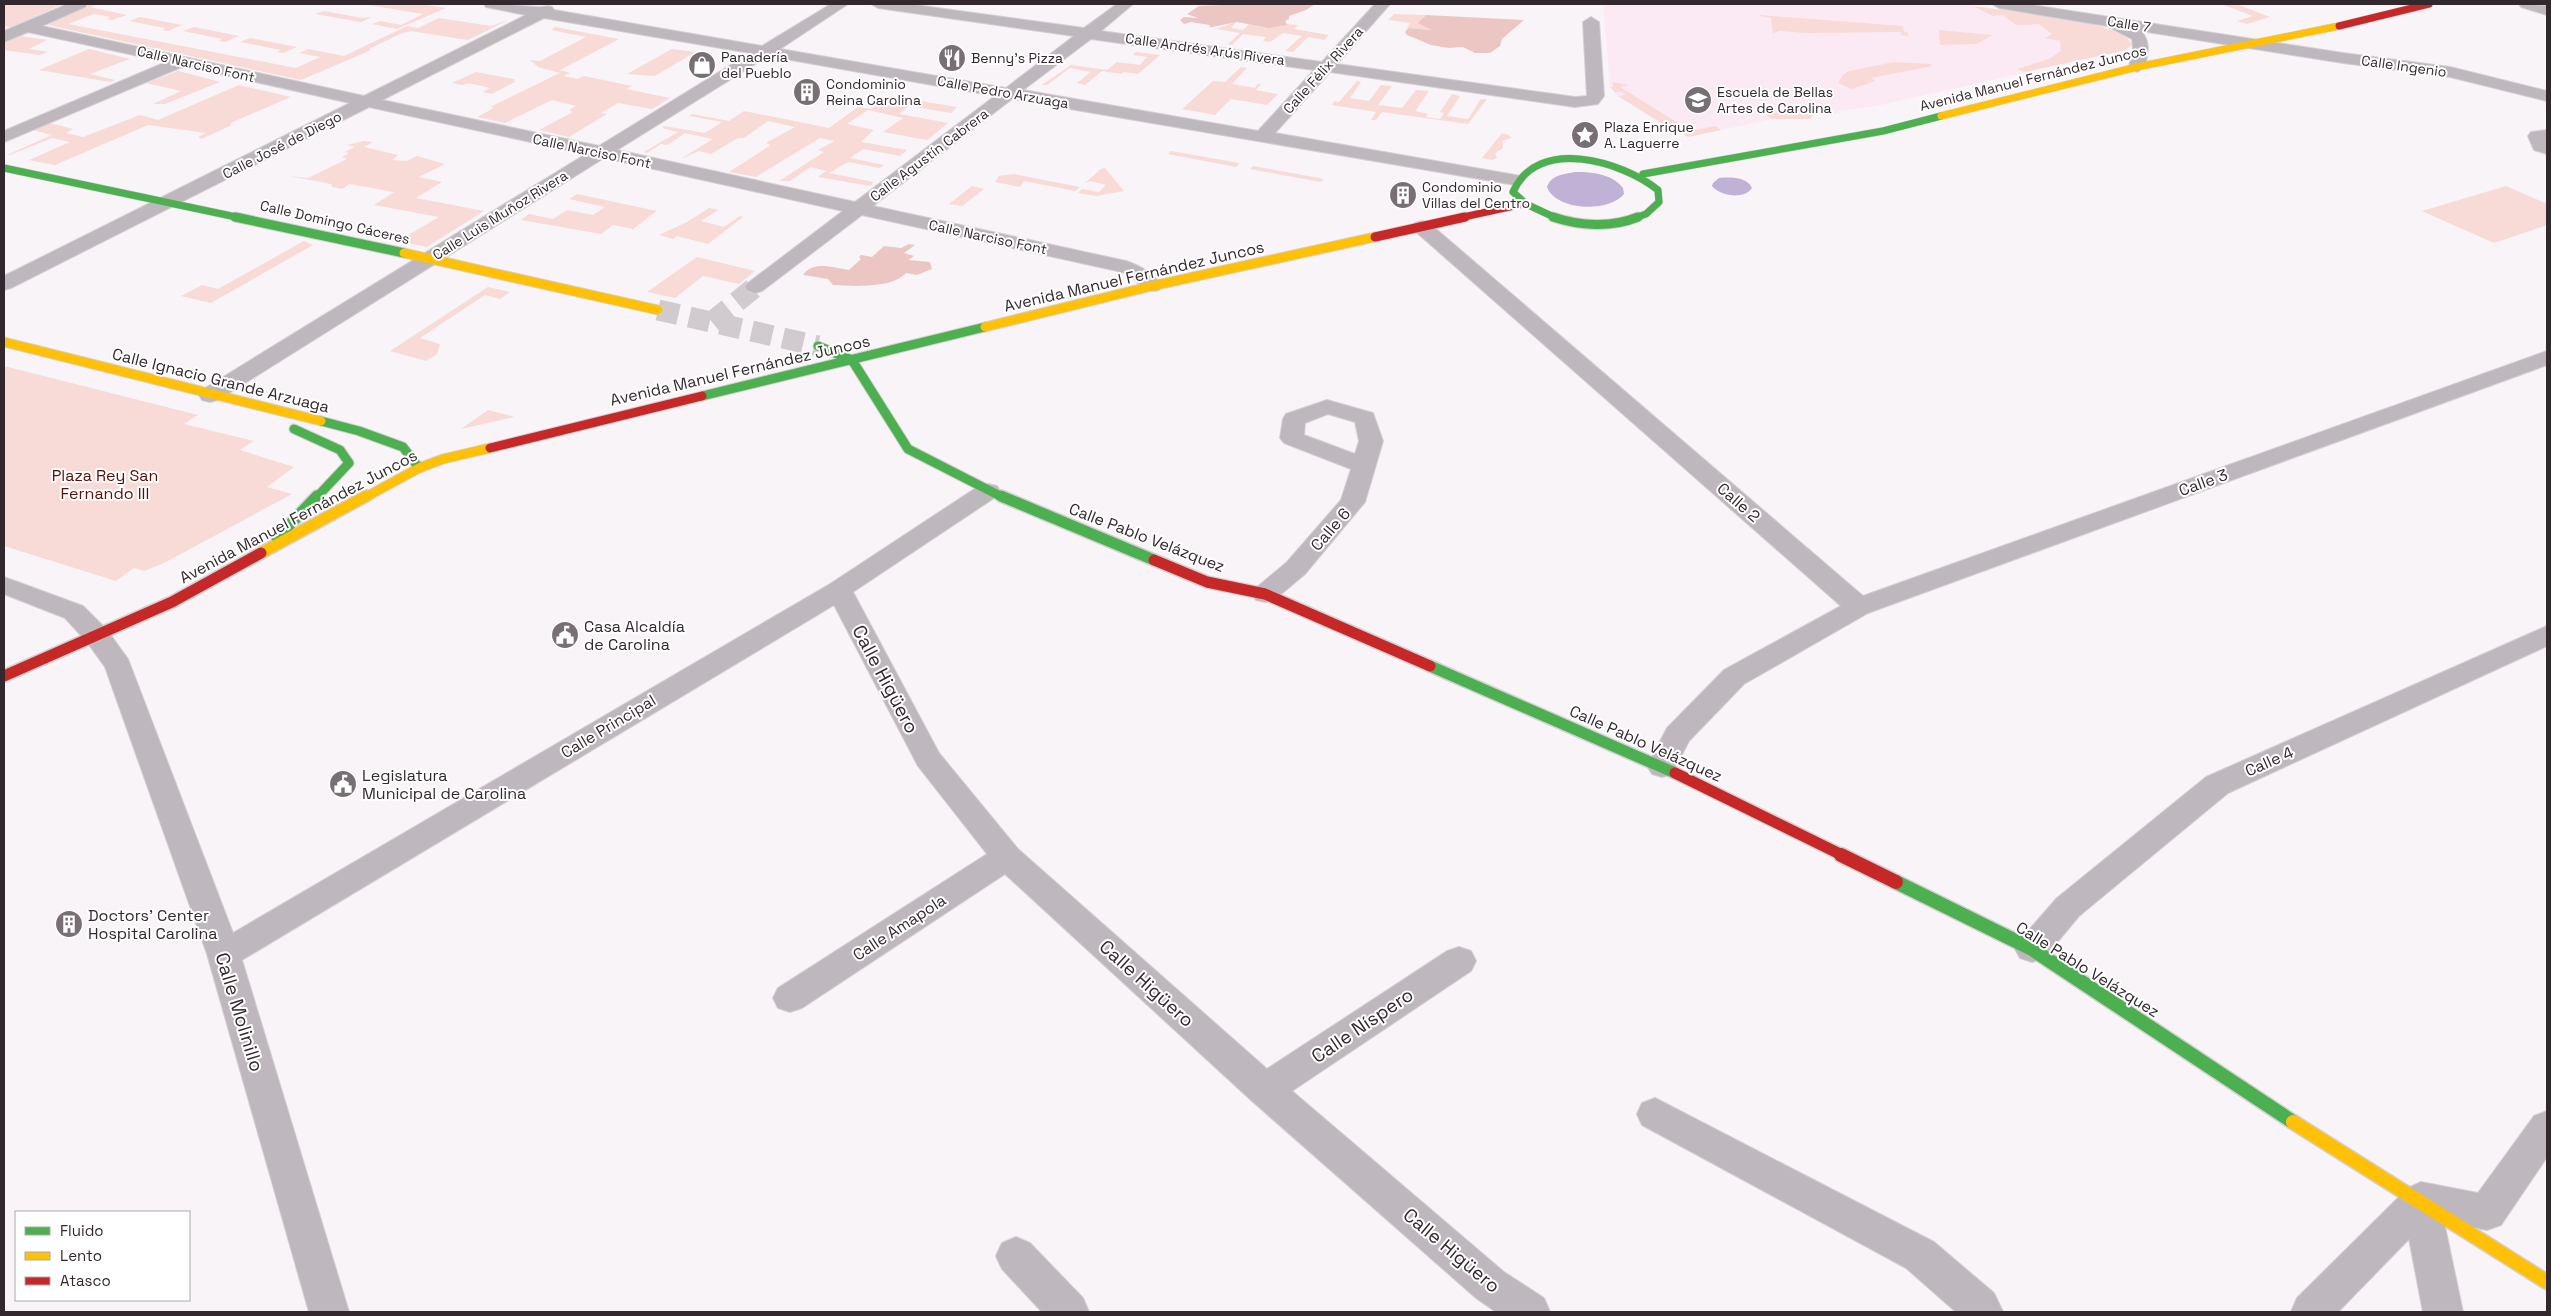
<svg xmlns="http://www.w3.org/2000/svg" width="2551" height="1316" font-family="'Space Grotesk',sans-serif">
<rect width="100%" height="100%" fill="#f9f4f7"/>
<polygon fill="#fbeaf3" points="1603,4 1961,4 2097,25 2122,34 2131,44 2130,48 2123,51 1876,106 1839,111 1840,113 1835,114 1817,110 1810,119 1778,118 1688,137 1668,125 1664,125 1615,94 1610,87"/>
<g fill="#f8dad7">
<polygon points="4,4 63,4 11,27 4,26"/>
<polygon points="91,4 98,4 90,7 127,15 112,20 107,19 111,17 94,14 68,24 296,68 320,57 299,53 308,49 344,56 407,26 418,28 439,18 491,26 508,20 468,40 411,31 402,33 369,49 371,50 301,80 48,25"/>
<polygon points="362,4 421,4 446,8 397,29 372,24 380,21 401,25 423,14"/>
<polygon points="2221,4 2236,4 2270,17 2247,24 2237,21 2253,16"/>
<path d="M1973 6C2006 11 2111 19 2130 41L2131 46 2123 51 2024 72 2017 69 2049 59 2061 51 2060 41 2045 38 2052 34 2039 24 2016 25 2003 15 1993 16Z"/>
<polygon points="324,11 362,18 372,17 361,22 315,14"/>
<polygon points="1394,14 1426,15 1423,17 1424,26 1431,30 1409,28 1405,32 1410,23 1388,20"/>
<polygon points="1760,15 1903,26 1904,31 1908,33 1908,36 1901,35 1901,32 1806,33 1779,31 1773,34 1771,18 1760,16"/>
<polygon points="140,17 182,25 168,31 163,30 165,28 129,21"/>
<polygon points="1236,22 1231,28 1243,30 1249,24 1263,27 1287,24 1298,25 1294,29 1329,35 1324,40 1308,37 1293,52 1285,51 1302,36 1283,33 1270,42 1263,41 1266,37 1243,34 1232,45 1228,44 1240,33 1216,29"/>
<polygon points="194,27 239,36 225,42 219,41 222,39 183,31"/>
<polygon points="555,27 619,39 560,70 570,73 564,76 577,79 584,76 632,86 626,89 670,98 652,109 618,103 601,113 607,114 569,137 539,130 573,112 569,110 576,106 552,100 505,123 477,117 494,108 490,107 560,73 538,67 530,60 540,61 586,37 551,30"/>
<polygon points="1939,30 1992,35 1977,44 1940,45"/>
<polygon points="21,36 47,40 29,49 48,52 40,55 4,50 4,43"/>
<polygon points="250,38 297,47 283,53 277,52 281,50 240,42"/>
<polygon points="89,49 130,59 90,74 115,80 110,82 39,70"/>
<polygon points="672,49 695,52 655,76 627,74"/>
<polygon points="1136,52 1160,55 1138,74 1124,72 1121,74 1102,71 1085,85 1077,83 1091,72 1070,68 1047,85 1042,85 1071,65 1107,70 1117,62 1140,65 1147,57 1133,55"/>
<polygon points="1894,62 1931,64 1932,66 1871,78 1875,81 1852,89 1838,83 1843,75 1849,71"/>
<polygon points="1241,67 1247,68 1232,84 1255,88 1258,84 1261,84 1256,90 1278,94 1267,105 1231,99 1215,115 1182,109 1213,81 1225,82"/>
<polygon points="178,71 220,82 165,104 153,104 181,91 146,83"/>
<polygon points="476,72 514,79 515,82 492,94 483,92 490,88 468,83 463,85 452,83"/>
<polygon points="1357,81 1361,82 1350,98 1369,101 1381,85 1392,86 1378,105 1402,108 1416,90 1429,91 1415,111 1428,114 1426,117 1440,119 1444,113 1440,112 1452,94 1460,96 1447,116 1468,119 1481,99 1487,99 1468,124 1382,112 1376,120 1371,120 1376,112 1332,105 1334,101 1339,102"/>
<polygon points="1613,82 1629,85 1620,87 1691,131 1715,126 1721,130 1688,137 1668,125 1664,125 1618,96 1626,95 1622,92 1615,92 1610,87 1613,87"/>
<polygon points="239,85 291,97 233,122 230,124 232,125 202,139 198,137 206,133 148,125 55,165 29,160 70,142 52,138 10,155 7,155 52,135 33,130 50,123 73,129 66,133 83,137 140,115 158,120"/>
<polygon points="890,96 957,107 951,113 909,106 899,114 948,123 927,140 883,132 903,118 868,110 847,124 874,130 861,142 907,150 900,156 863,149 850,158 884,165 880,168 848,162 829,173 874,182 870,186 818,177 826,171 811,167 790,181 779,181 824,152 818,150 835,141 820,138 756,177 729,172 771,145 766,143 795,127 768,121 744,138 738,138 711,154 699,151 681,159 713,139 685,133 667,145 661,144 647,153 644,152 678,132 662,128 664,126 705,133 722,122 690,116 692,114 729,121 744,111 829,128 858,107 871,109"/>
<polygon points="1785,104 1810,106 1816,110 1810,119 1772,119 1766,115 1787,110 1780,105"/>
<polygon points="1502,133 1509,135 1511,138 1502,141 1503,148 1495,153 1497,158 1492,160 1482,158"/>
<polygon points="364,141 373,142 364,147 398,155 392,160 407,161 417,156 445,164 419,177 442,182 416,198 484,211 427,247 398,241 439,217 374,205 394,192 349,184 342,189 332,187 331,184 289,176 308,178 347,159 342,157 349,153 345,152 355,147 347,145"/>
<polygon points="1171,151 1239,163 1236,167 1168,154"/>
<polygon points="1253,166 1324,179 1321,182 1250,169"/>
<polygon points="1105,168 1124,191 1096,196 1078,193 1082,189 1099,192 1106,185 1090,181 1084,184 1101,169"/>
<polygon points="1014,174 1080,187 1075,191 1024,181 1020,187 995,182 999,176"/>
<polygon points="972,186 984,189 962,206 949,204"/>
<polygon points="2506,186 2547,204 2547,225 2494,243 2422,211"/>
<polygon points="577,194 657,211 633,229 613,225 601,234 521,220 529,214 553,219 567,210 593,215 605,207 569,199"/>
<polygon points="709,208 718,210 701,221 724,227 740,216 743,217 708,244 677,236 673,239 659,235 687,222"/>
<polygon points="304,241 313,245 211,303 181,296 202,285 218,289"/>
<polygon points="697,257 755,271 739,284 703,276 675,298 647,292"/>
<polygon points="488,287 510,292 500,299 485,295 420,338 440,344 437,354 426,361 390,351"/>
<polygon points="4,366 198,415 184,424 254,441 240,450 294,467 267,487 292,494 164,563 144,571 134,568 116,581 4,546"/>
<polygon points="488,410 515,417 461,429"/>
</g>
<g fill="#ebc6c3">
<polygon points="1245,4 1252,5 1315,4 1306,10 1289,16 1289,19 1285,21 1287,25 1269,28 1237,22 1212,27 1209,27 1210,25 1191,22 1184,24 1180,20 1184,17 1198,18 1187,14 1199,6"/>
<polygon points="1426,15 1524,20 1502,39 1500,46 1490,53 1475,53 1463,47 1449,48 1431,45 1407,35 1405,32 1409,28 1431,30 1418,23"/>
<path d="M909 244 915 245 904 253 914 256 908 260 930 262 932 269 917 275 906 273C891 289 853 286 833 285L828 279 803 275C813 260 834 268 849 270L861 259 859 257 861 255 872 257 884 246 901 248Z"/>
</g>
<g fill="#c0b2d6">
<path d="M1576 172C1593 172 1612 174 1623 188L1624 194C1609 213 1556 211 1547 187 1551 175 1564 174 1576 172Z"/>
<path d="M1719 178C1731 177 1747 177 1752 188 1744 200 1720 196 1712 186L1713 183Z"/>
</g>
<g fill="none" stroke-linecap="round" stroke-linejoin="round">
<polyline stroke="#d1cbcf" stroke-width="21" stroke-dasharray="21 11" stroke-linecap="butt" points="712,322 755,287"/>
<polyline stroke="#d1cbcf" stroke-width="21" stroke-dasharray="21 11" stroke-linecap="butt" points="658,310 818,346"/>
<g stroke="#d4d0d3" stroke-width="2">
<g id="street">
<path d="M68 4H87L85 7 42 26 364 96 526 15 486 7 484 4C502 4 519 6 537 7 542 8 546 5 552 7L554 10 762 46 831 4H848L780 49 1006 88 1074 36 878 8 871 4H908L1084 28 1117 4H1133L1101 31 1322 62 1375 4H1390L1337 64 1575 97 1587 96 1583 22 1591 17 1599 22 1604 96 1598 104 1575 107 1330 72 1275 133 1521 176 1524 180 1521 184 1515 185 1012 99 873 206 1126 261C1141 266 1153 273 1162 286L1159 290C1143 294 1141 283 1129 275 1125 273 1118 271 1113 270L862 215 762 291 755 293 748 291 745 287 748 283 843 211 604 158 218 400 210 402 202 400 199 395 202 390 586 154 369 107 11 288 4 290V276L350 103 184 66 4 142V131L166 62 28 32 4 42V31ZM544 18 750 53 599 146 382 100ZM1091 39 1314 70 1258 131 1023 90ZM768 56 995 96 855 202 617 150Z"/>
<path d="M1992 4H2026L2343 53 2450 67 2547 91V101L2450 77 2343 63 2141 31C2151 42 2148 53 2145 67L2137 72 2129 67 2133 49 2132 39 2107 26 1999 8Z"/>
<polygon points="2519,4 2547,6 2547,15 2521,7"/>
<polygon points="2547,130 2547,154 2534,150 2528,136 2531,132"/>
<polygon points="1422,221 1429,223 1863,596 2547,351 2547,365 1868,613 1744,684 1689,741 1672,774 1662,777 1652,774 1647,766 1667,728 1724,670 1841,606 1415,231 1412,227 1415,223"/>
<path d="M1327 400 1373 413 1383 441 1365 502 1305 574 1274 600 1265 602 1256 600 1252 594 1256 588 1287 562 1341 500 1351 469 1284 443 1280 438 1283 419 1286 414ZM1328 414 1355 422 1359 441 1355 454 1304 435 1305 423Z"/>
<polygon points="988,484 997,486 1000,491 997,496 853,592 939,753 1018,849 1267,1069 1447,951 1459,947 1471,951 1476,961 1471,971 1292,1091 1504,1272 1544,1298 1550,1312 1496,1312 1476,1298 1252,1101 1005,874 802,1008 790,1012 778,1008 773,998 778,988 987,854 918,766 834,605 242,960 349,1312 309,1312 207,954 105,667 87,642 65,618 4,594 4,577 83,606 107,630 128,659 233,933 830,584 979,486"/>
<polygon points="2547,626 2547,646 2228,793 2079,916 2044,958 2032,962 2020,958 2015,949 2020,940 2057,898 2206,777"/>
<polygon points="1655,1098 1934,1242 1994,1293 2003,1312 1956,1312 1906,1268 1642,1125 1637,1114 1642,1103"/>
<polygon points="2547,1111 2547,1157 2501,1225 2487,1230 2444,1222 2463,1312 2423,1312 2409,1239 2338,1312 2291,1312 2297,1298 2408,1188 2421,1182 2478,1193 2534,1116"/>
<polygon points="1016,1237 1030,1243 1083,1298 1089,1312 1042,1312 1002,1269 996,1256 1002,1243"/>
</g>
</g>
<g stroke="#d4d0d3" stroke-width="8">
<g id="fast-far3">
<polyline points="4,168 241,218"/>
<polyline points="1643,174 1883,131 1941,116"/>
<path d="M1556 218 1526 204 1513 192C1537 136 1622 161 1658 190L1659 202 1646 214 1635 218"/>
</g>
</g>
<g stroke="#d4d0d3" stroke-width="11">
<g id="fast-far2">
<polyline points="235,217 404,253"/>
<path d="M1553 217C1580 226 1611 228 1638 217"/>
<polyline points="818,346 852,360 908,449 1004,498"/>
<polyline points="702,396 985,327"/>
<polyline points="321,421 359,431 403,447 419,468"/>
<polyline points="294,429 340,450 349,463 316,498"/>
</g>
</g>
<g stroke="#d4d0d3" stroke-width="14">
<g id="fast-far1">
<polyline points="1001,496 1154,560"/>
<polyline points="277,538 317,496"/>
<polyline points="1430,666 1675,773"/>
</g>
</g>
<g stroke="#d4d0d3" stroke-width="17">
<polyline id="fast" points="1896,882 2032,949 2293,1122"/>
</g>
<g stroke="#d4d0d3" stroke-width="8">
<polyline id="slow-far3" points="1941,116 2137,67 2339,26"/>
</g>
<g stroke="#d4d0d3" stroke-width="11">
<g id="slow-far2">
<polyline points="404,253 658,310"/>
<polyline points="985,327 1152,286 1375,237"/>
<polyline points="4,342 321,421"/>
<polyline points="364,498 419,468 443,459 490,448"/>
</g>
</g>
<g stroke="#d4d0d3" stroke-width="14">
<polyline id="slow-far1" points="261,553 366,496"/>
</g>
<g stroke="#d4d0d3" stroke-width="17">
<polyline id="slow" points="2293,1122 2547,1282"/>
</g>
<g stroke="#d4d0d3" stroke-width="8">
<g id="jam-far3">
<polyline points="2339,26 2429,4"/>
<polyline points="1459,218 1523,204"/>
</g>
</g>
<g stroke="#d4d0d3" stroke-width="11">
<g id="jam-far2">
<polyline points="1375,237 1465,217"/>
<polyline points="490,448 702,396"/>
</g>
</g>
<g stroke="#d4d0d3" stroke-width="14">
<g id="jam-far1">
<polyline points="1154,560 1207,582 1265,594 1430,666"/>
<polyline points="4,676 172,602 261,553"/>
<polyline points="1675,773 1844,856"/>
</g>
</g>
<g stroke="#d4d0d3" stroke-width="17">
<polyline id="jam" points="1841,855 1896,882"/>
</g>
<use href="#street" fill="#beb8be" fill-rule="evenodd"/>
<use href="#fast-far3" stroke="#4caf50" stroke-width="7"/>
<use href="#fast-far2" stroke="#4caf50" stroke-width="9"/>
<use href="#fast-far1" stroke="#4caf50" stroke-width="11"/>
<use href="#fast" stroke="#4caf50" stroke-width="14"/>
<use href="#slow-far3" stroke="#ffc107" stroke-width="7"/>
<use href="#slow-far2" stroke="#ffc107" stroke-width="9"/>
<use href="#slow-far1" stroke="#ffc107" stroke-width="11"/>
<use href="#slow" stroke="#ffc107" stroke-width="14"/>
<use href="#jam-far3" stroke="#c62828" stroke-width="7"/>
<use href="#jam-far2" stroke="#c62828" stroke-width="9"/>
<use href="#jam-far1" stroke="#c62828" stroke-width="11"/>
<use href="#jam" stroke="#c62828" stroke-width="14"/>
</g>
<defs>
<g id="restaurant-disc" transform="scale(1.4375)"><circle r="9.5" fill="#786f74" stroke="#fff"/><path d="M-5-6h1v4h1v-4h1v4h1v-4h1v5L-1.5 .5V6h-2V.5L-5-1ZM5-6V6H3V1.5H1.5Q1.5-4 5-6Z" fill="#fff"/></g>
<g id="shop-disc" transform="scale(1.4375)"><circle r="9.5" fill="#786f74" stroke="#fff"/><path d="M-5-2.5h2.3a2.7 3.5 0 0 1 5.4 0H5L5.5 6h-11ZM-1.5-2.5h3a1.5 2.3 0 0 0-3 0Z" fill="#fff"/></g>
<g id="building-disc" transform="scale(1.4375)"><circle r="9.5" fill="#786f74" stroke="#fff"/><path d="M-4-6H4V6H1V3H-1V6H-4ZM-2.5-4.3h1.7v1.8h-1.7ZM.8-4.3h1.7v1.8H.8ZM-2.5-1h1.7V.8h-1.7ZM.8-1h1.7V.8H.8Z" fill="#fff"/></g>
<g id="school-disc" transform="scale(1.4375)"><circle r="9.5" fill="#786f74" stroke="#fff"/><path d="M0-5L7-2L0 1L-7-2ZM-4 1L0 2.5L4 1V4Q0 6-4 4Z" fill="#fff"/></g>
<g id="sight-disc" transform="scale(1.4375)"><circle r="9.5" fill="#786f74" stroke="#fff"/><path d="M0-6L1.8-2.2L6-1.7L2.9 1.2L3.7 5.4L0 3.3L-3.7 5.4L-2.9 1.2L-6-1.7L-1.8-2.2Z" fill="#fff"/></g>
<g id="civic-disc" transform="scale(1.4375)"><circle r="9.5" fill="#786f74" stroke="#fff"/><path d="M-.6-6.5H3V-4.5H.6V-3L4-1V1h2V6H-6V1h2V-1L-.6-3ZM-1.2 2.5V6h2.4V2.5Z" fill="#fff"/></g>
</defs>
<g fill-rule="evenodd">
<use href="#restaurant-disc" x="952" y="58"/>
<use href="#shop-disc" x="702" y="65"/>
<use href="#building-disc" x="807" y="92"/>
<use href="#school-disc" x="1698" y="100"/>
<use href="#sight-disc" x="1585" y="135"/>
<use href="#building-disc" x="1403" y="195"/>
<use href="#civic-disc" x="565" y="635"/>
<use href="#civic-disc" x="343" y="784"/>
<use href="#building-disc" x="69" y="924"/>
</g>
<g text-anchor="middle" stroke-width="4" stroke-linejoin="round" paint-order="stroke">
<g font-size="14" fill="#32282d" stroke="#fff">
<text transform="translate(2129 24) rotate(9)" y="5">Calle 7</text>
<text transform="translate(1205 49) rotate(8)" y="5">Calle Andrés Arús Rivera</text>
<text transform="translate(196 64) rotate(13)" y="5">Calle Narciso Font</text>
<text transform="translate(2404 66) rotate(8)" y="5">Calle Ingenio</text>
<text transform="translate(1323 70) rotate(-48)" y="5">Calle Félix Rivera</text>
<text transform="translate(2033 78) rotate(-14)" y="5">Avenida Manuel Fernández Juncos</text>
<text transform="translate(1003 92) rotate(10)" y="5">Calle Pedro Arzuaga</text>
<text transform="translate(282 145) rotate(-27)" y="5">Calle José de Diego</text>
<text transform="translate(592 151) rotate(12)" y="5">Calle Narciso Font</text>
<text transform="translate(929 155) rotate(-37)" y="5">Calle Agustín Cabrera</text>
<text transform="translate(500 215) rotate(-32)" y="5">Calle Luis Muñoz Rivera</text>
<text transform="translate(335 222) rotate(13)" y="5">Calle Domingo Cáceres</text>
<text transform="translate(988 237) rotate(12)" y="5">Calle Narciso Font</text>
</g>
<g font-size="14" fill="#32282d" stroke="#fff" text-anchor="start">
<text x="721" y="62">Panadería<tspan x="721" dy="16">del Pueblo</tspan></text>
<text x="971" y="63">Benny's Pizza</text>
<text x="826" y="89">Condominio<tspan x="826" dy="16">Reina Carolina</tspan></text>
<text x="1717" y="97">Escuela de Bellas<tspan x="1717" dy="16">Artes de Carolina</tspan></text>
<text x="1604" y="132">Plaza Enrique<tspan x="1604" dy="16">A. Laguerre</tspan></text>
<text x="1422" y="192">Condominio<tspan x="1422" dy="16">Villas del Centro</tspan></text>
</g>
<g font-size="16" fill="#32282d" stroke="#fff">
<text transform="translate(1134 276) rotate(-13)" y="6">Avenida Manuel Fernández Juncos</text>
<text transform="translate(740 370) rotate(-13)" y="6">Avenida Manuel Fernández Juncos</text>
<text transform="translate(221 380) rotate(14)" y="6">Calle Ignacio Grande Arzuaga</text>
<text transform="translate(2203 482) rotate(-20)" y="6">Calle 3</text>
<text transform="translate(1739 502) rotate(41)" y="6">Calle 2</text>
<text transform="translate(298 516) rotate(-28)" y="6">Avenida Manuel Fernández Juncos</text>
<text transform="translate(1330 529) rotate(-49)" y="6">Calle 6</text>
<text transform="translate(1147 537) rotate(21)" y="6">Calle Pablo Velázquez</text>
<text transform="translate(608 726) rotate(-31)" y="6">Calle Principal</text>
<text transform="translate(1646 743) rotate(24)" y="6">Calle Pablo Velázquez</text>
<text transform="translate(2269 761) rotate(-24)" y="6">Calle 4</text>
<text transform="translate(899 927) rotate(-33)" y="6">Calle Amapola</text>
<text transform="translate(2088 969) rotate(32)" y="6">Calle Pablo Velázquez</text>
</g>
<g font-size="16" fill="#580e0b" stroke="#fff">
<text x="105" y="481">Plaza Rey San<tspan x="105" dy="18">Fernando III</tspan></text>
</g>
<g font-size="16" fill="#32282d" stroke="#fff" text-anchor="start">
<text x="584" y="632">Casa Alcaldía<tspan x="584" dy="18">de Carolina</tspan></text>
<text x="362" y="781">Legislatura<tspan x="362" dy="18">Municipal de Carolina</tspan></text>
<text x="88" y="921">Doctors' Center<tspan x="88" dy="18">Hospital Carolina</tspan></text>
</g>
<g font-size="19" fill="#32282d" stroke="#fff">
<text transform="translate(886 679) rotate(62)" y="7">Calle Higüero</text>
<text transform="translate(1147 983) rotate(42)" y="7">Calle Higüero</text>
<text transform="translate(240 1012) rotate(73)" y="7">Calle Molinillo</text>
<text transform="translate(1362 1025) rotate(-34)" y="7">Calle Níspero</text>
<text transform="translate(1452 1250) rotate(40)" y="7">Calle Higüero</text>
</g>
</g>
<rect width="2551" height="1316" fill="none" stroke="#32282d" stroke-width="10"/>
<rect x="15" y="1211" width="175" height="90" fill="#ffffff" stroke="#ada9ab"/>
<rect x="25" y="1227" width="25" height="8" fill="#4caf50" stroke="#ada9ab"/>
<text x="60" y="1236" font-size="15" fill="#32282d">Fluido</text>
<rect x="25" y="1252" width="25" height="8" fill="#ffc107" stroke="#ada9ab"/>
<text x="60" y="1261" font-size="15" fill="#32282d">Lento</text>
<rect x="25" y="1277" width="25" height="8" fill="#c62828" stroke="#ada9ab"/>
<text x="60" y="1286" font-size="15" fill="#32282d">Atasco</text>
</svg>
